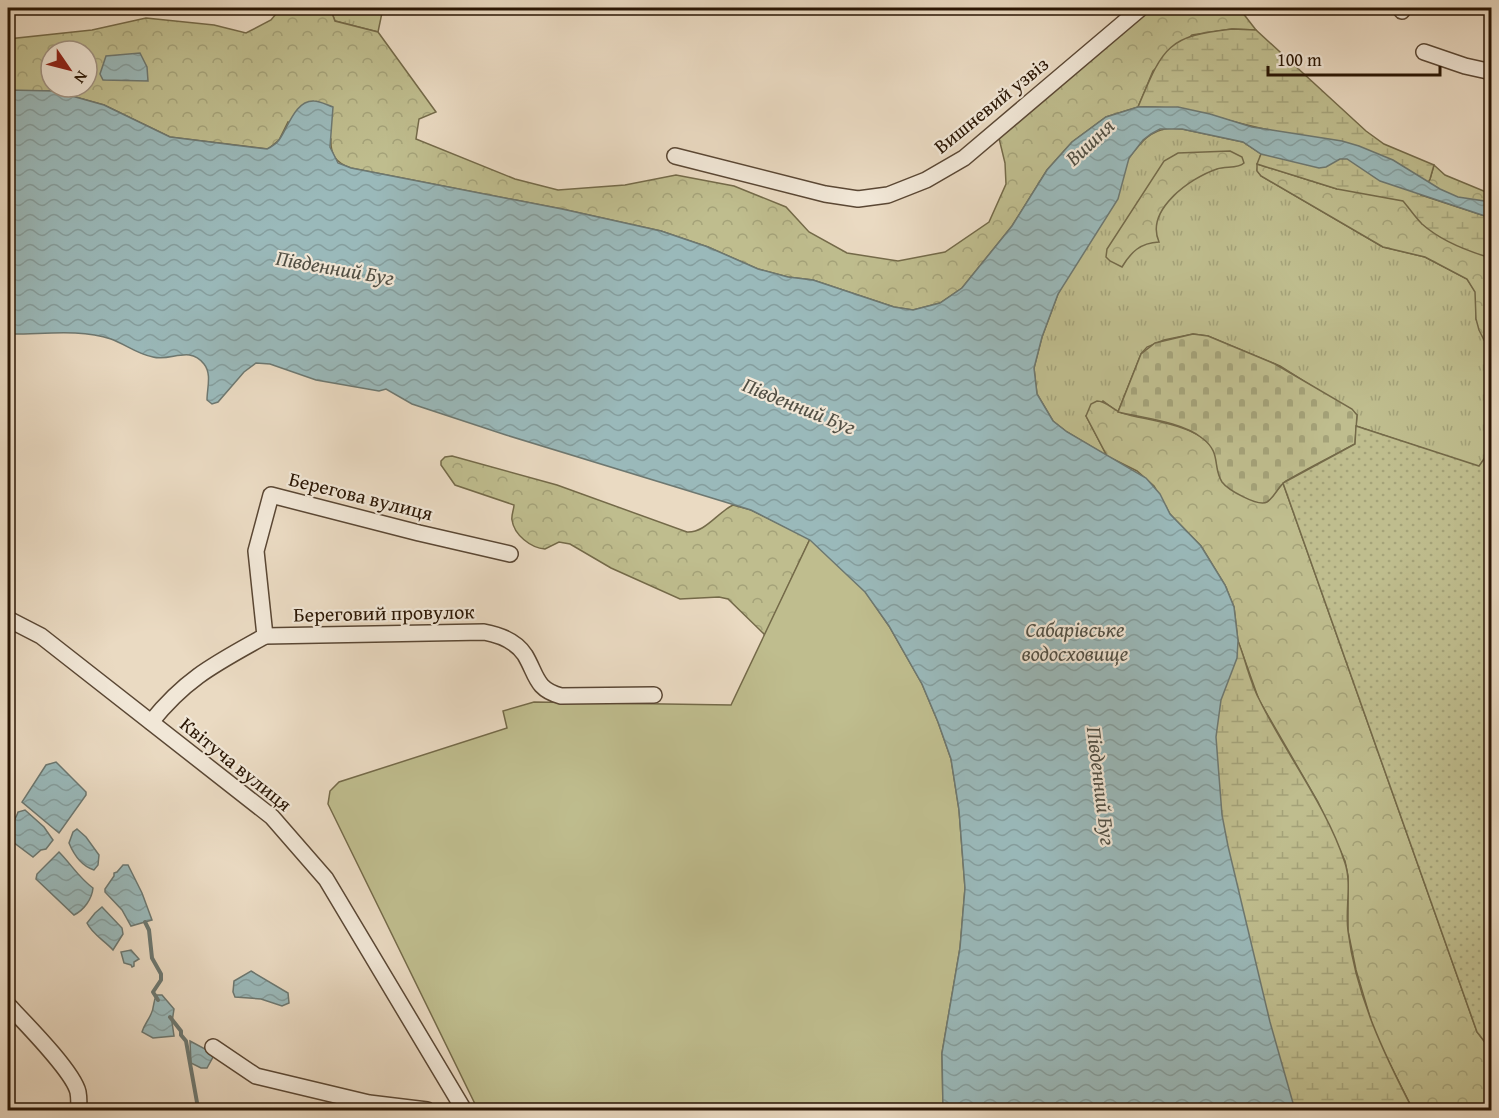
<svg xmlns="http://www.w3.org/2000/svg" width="1499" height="1118" font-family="'Gentium Book Plus',serif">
<defs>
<pattern id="grass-tufts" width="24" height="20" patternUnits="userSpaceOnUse" patternTransform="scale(1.5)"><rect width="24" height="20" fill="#bfbd8e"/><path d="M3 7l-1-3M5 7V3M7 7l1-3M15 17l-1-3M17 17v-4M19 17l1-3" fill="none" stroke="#a4a279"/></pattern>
<pattern id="forest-crowns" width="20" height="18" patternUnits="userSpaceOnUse" patternTransform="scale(1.5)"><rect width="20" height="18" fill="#bfbd8e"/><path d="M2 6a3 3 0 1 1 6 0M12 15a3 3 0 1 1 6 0" fill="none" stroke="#a4a279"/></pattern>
<pattern id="wetland-marsh" width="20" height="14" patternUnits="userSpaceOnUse" patternTransform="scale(1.5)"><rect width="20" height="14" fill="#bfbd8e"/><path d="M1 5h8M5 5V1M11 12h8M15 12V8" fill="none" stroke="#a4a279"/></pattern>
<pattern id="cemetery-stones" width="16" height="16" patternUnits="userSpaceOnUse" patternTransform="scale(1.5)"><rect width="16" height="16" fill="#bfbd8e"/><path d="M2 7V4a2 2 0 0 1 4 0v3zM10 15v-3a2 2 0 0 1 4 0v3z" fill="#a4a279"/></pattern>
<pattern id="park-dots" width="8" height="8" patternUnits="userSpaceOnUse" patternTransform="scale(1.5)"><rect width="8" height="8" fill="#bfbd8e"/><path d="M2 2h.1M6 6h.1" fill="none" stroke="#a4a279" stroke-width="1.8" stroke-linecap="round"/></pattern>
<pattern id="water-waves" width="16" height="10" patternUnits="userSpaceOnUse" patternTransform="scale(1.5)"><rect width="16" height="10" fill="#9ab9ba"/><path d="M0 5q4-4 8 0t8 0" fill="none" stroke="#859e9e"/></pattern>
</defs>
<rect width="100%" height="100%" fill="#eadac2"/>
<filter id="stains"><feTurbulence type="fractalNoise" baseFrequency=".00333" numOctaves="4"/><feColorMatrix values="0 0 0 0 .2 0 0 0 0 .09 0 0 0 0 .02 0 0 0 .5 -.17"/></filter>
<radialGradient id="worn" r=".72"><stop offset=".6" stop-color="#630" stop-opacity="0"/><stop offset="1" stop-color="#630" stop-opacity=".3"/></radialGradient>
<g fill="url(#grass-tufts)" stroke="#746a49" stroke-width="1.5">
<polygon points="330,8 383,8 378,32 335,21"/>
<path d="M1171 128 1182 129 1243 142 1261 154 1257 170 1261 176 1383 247 1425 257 1467 279 1476 292V319L1487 343 1491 346V449L1479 467 1356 426 1357 415 1280 366 1208 336 1193 334 1164 340 1147 347 1141 354 1118 412 1103 401 1086 416 1107 456 1067 432 1053 421 1037 394 1034 368 1042 337 1058 294 1129 158C1141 142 1150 130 1171 128Z"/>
</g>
<g fill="url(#forest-crowns)" stroke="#746a49" stroke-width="1.5" fill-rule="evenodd">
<path d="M281 8H330L335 21 378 32 436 112 419 119 416 139 515 179 558 190 625 185 676 175 734 186 786 207 809 232 847 253 898 261 945 252 989 222 1006 184 1005 163 997 130 1141 8H1239L1256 30 1232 29 1192 35 1153 71 1138 107 1106 117 1072 142 1047 170 1012 226 962 288 940 303 913 310 894 307 813 280 788 277 758 269 708 247 661 231 562 209 351 168C336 163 330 155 331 139L288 122 279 140 268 149 170 137 104 105 54 91H8V39L92 30 146 18 214 25 246 33 271 20ZM51 51H87V87H51Z"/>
<path d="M1230 151 1242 157 1244 163C1238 169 1226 166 1217 169 1190 178 1145 210 1159 242 1140 243 1131 252 1122 267L1110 261 1106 257 1107 249 1164 161 1178 153Z"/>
<polygon points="1257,164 1337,189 1430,179 1434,165 1445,175 1491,194 1491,346 1484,340 1479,330 1476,319 1475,292 1467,279 1425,257 1383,247 1261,176 1257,171"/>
<path d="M1097 401C1107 401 1112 410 1122 413 1147 421 1201 424 1214 451 1217 457 1217 467 1219 474L1268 501 1283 483 1477 1032 1491 1050V1110H1413L1375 1034 1356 970 1348 931V876L1345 861 1318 802 1259 700 1238 641 1234 607 1225 585 1201 546 1170 514 1154 486 1137 471 1107 456 1086 416 1091 404Z"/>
<path d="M452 456 557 485 687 532C705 533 717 513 733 505L751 510 810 539 765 635 728 599 719 597 680 599 611 568 570 544 559 542 545 549C531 548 514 535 512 520 511 516 514 509 514 505L455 485 441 465V461L445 457Z"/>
</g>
<g fill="url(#wetland-marsh)" stroke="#746a49" stroke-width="1.5">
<path d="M1232 29 1256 30 1366 131 1384 144 1434 165 1430 179 1421 195 1491 218V258C1467 251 1441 241 1422 224 1415 217 1409 208 1403 201L1337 189 1257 164 1261 154 1273 151 1274 131C1227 122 1187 105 1138 107 1163 48 1166 36 1232 29Z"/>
<path d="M1238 641C1246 661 1250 683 1260 701 1286 754 1327 807 1345 863 1352 884 1345 909 1348 931 1356 996 1384 1054 1413 1110H1256L1191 790Z"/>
</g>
<path fill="url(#cemetery-stones)" stroke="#746a49" stroke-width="1.5" d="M1193 334 1208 336 1275 364 1352 409 1357 415 1355 444C1332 456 1308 468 1286 481 1278 486 1275 497 1267 502 1258 507 1228 490 1222 482 1212 466 1222 453 1202 438 1182 422 1143 418 1118 412L1141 354 1155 343Z"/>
<polygon fill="url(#park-dots)" stroke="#746a49" stroke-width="1.5" points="1356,426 1479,466 1491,449 1491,1050 1477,1032 1283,483 1355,444"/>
<polygon fill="#bfbd8e" stroke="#746a49" stroke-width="1.5" points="810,539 865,591 889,626 922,684 938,722 951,759 959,810 965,888 960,948 942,1053 943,1110 478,1110 328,804 330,791 339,782 507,728 503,711 534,702 731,705"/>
<g fill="url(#water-waves)" stroke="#6d7871" stroke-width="1.5">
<polygon points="140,53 147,67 148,81 103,80 100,74 106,56"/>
<path d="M8 90 54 91 104 105 170 137 267 149C271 147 276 144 279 140 288 128 295 100 314 101 320 101 327 105 333 107L330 147 338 163 351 168 562 209 661 231 708 247 758 269 788 277 813 280 894 307 913 310 940 303 962 288 1012 226 1047 170 1072 142 1106 117 1138 107H1178L1210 114 1252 127 1342 141 1359 146 1393 160 1440 189 1458 197 1491 202V218L1380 181 1347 159H1340L1326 167 1319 168 1261 154 1243 142 1182 129H1160L1151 134 1143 140 1129 158 1118 199 1058 294 1042 337 1034 368 1037 394 1053 421 1067 432 1146 478 1160 494 1170 514 1201 546 1225 585 1234 607 1238 641 1237 658 1221 700 1216 737 1222 815 1228 846 1270 1022 1295 1110H943L942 1053 960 948 965 888 959 810 951 759 938 722 922 684 889 626 865 592 810 540 751 510 506 435 412 404 386 389 379 391 316 380 270 364 256 363 244 372 218 402 212 404 207 400C207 388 212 374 204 364 189 345 171 362 153 357 137 354 125 344 111 339 81 329 45 334 14 334L8 349V343L14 335H8Z"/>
<polygon points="56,762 86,792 86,795 59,833 22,802 46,765"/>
<path d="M25 810 44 827 53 840 46 849 41 850 33 857 9 839C6 828 15 822 18 812Z"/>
<path d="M77 829 86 837 99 855 98 865 94 870C81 866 74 855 69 843L73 832Z"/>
<path d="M59 852C71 864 79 878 93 888 92 899 84 910 74 915L36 879 37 874Z"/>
<polygon points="123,865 128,865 142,893 152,920 131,926 122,910 105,892 105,889 114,876 114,873 117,872"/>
<path d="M102 907 122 928 123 934 113 950C105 941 92 934 87 923L95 913Z"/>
<polygon points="131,950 139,959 134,962 134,966 132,967 131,965 124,963 121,952"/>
<polygon points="251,971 288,993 289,1003 282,1006 261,999 235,997 233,992 234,981"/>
<path d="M157 995H162L174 1009 172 1022 174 1036 153 1038 142 1032C144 1025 148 1021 151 1014 155 1007 152 1002 157 995Z"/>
<polygon points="190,1041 207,1050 213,1057 207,1068 201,1068 191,1063"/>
</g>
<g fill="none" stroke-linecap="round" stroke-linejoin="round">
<g stroke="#6d7871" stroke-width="4">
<polyline points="145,922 149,930 152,958 161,974 161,980 153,992 158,1000"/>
<polyline points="170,1017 181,1031 181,1035 186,1041 198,1108"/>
</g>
<g stroke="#5a4734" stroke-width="18">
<g id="minor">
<polyline points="1400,8 1402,11"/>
<polyline points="1424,52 1465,66 1492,72"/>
<polyline points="675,156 825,194 858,199 888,195 926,180 964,158 1141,8"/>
<polyline points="8,619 41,636 272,817 326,879 464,1110"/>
<path d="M265 636 484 632C500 635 516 641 525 655 537 675 535 689 561 696L654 695"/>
<path d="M151 722C187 677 217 663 265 636L256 551 271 495 419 533 510 554"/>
<path d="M8 1005C24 1022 73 1071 78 1092 79 1098 79 1105 78 1110"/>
<polyline points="213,1047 256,1076 369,1103 427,1110"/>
</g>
</g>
<use href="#minor" stroke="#f1e7d7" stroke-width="15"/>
</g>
<g text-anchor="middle" stroke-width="4.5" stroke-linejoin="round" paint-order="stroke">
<g font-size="20" fill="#2a1604" stroke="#f1e7d7">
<text transform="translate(991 105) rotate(-39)" y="7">Вишневий узвіз</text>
<text transform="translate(361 496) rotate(14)" y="7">Берегова вулиця</text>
<text transform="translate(384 613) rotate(-1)" y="7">Береговий провулок</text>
<text transform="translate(236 764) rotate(39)" y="7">Квітуча вулиця</text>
</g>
<g font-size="21" font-style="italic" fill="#514f44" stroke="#f1e7d7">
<text transform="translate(1090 142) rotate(-43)" y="7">Вишня</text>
<text transform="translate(335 268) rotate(10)" y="7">Південний Буг</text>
<text transform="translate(799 406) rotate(22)" y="7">Південний Буг</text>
<text x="1075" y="637">Сабарівське<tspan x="1075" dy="24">водосховище</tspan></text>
<text transform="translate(1101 786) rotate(83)" y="7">Південний Буг</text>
</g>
</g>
<rect width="1499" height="1118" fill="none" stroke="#eadac2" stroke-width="30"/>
<rect x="9" y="9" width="1481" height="1100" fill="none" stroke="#2a1604" stroke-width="3"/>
<rect x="15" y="15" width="1469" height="1088" fill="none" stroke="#2a1604" stroke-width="1.5"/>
<g transform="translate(69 69) rotate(125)"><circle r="28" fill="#f1e7d7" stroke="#a19383" stroke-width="1.5"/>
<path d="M0-4.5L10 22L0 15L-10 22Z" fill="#8f2418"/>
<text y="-9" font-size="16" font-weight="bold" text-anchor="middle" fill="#2a1604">N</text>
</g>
<path d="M1268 66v9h172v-9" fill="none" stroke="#2a1604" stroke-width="3"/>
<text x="1277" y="66" font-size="18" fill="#2a1604" stroke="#f1e7d7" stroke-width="4.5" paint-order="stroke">100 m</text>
<rect width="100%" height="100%" filter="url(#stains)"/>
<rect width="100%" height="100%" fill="url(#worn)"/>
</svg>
